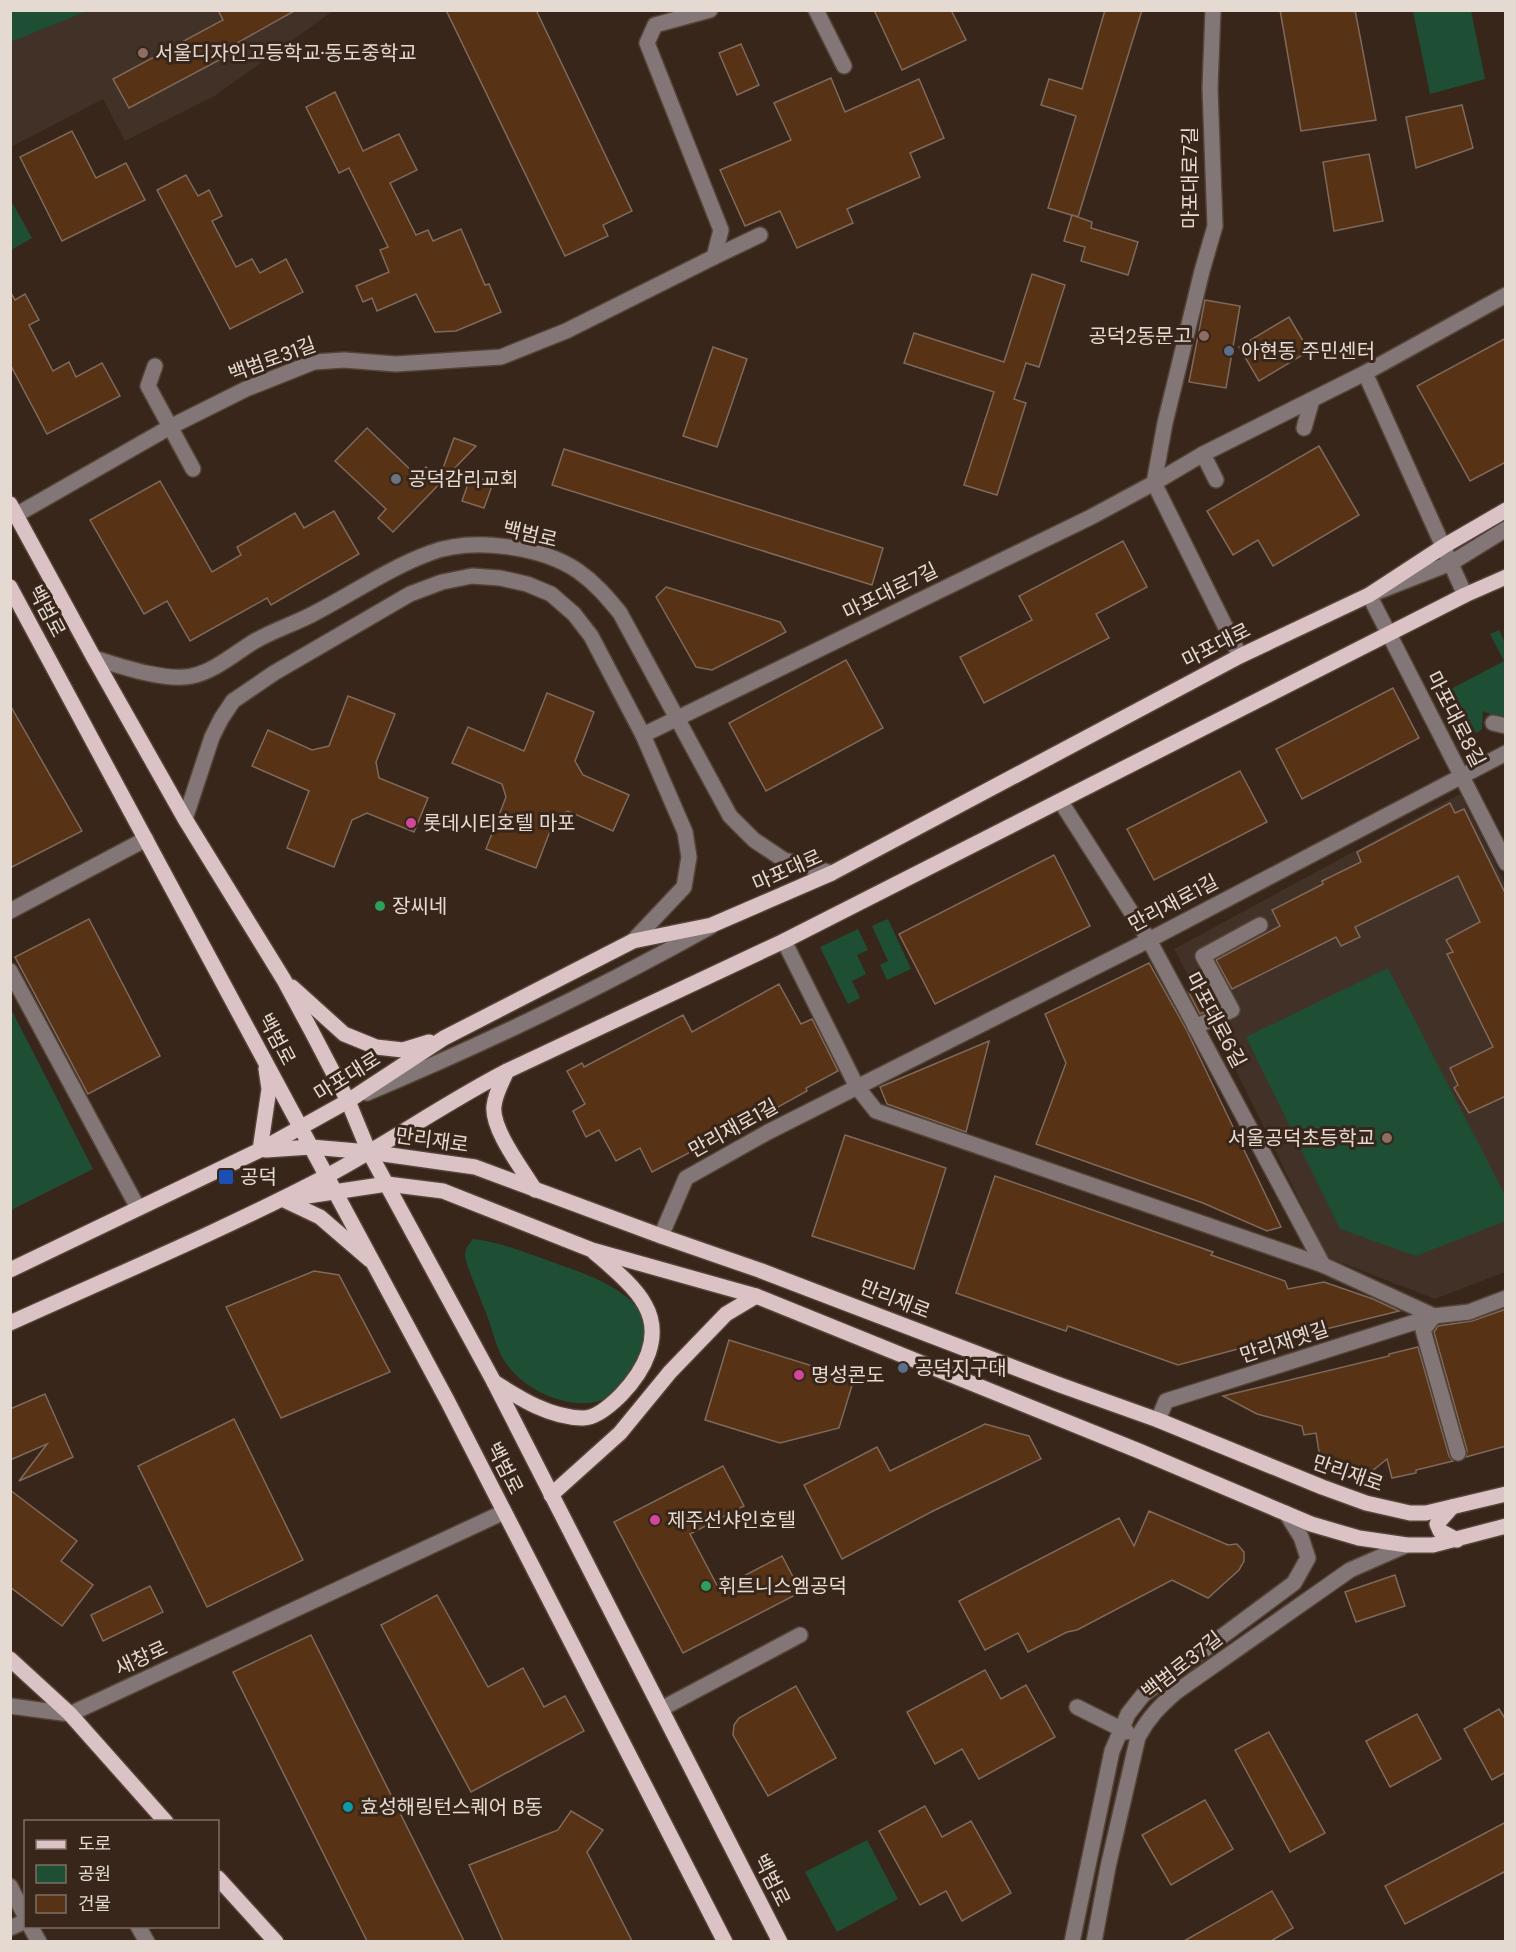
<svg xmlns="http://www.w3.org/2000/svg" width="1516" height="1952" font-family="'DM Sans','Noto Sans KR',sans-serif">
<rect width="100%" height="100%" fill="#38261a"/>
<g fill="#423127">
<polygon points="11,11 333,11 216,95 125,141 103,99 11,147"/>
<polygon points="1460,794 1505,884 1505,1272 1435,1299 1327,1257 1211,1019 1174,949"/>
</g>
<g fill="#1e4f35">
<polygon points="11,10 87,10 87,11 11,42"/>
<polygon points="1413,11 1471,11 1485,79 1430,94"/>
<polygon points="10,199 32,238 11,250 10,250"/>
<polygon points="1499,630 1505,643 1505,715 1500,718 1483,711 1482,729 1476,733 1451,689 1504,661 1490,634"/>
<polygon points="888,919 911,969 887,980 880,965 888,961 872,926"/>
<polygon points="858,929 868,950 857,955 866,974 852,981 860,998 848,1004 820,947"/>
<polygon points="1388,968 1505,1195 1505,1221 1416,1256 1340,1229 1246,1037"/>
<polygon points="11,1009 93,1169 11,1210 10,1210"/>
<path d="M473 1239C502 1242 528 1254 555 1263 580 1272 608 1281 629 1299 638 1307 646 1321 647 1334 648 1354 618 1396 599 1401 564 1411 515 1386 500 1353 495 1342 492 1330 488 1318 484 1306 465 1264 465 1255 465 1248 470 1243 473 1239Z"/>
<polygon points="867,1840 898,1899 837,1932 805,1872"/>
</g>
<g fill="#583214" stroke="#7e6a5c" stroke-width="1.5">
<polygon points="218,10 296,10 237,43 240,49 129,108 113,79 223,20"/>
<polygon points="446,10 536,10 632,211 603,225 608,236 565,256"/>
<polygon points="874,10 951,10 966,40 902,70"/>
<polygon points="1105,10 1142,10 1078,217 1048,208 1076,116 1041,105 1049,79 1082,89"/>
<polygon points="1280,10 1355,10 1376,120 1301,131"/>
<polygon points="741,44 759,85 737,95 719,53"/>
<polygon points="831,78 845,112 919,79 944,138 910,153 920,177 847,209 853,223 797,248 780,211 745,226 720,170 791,140 774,103"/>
<polygon points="335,92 363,151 399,134 417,170 390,183 416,235 428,230 433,241 461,229 485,285 489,284 501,312 456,331 435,332 416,294 377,311 372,298 363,302 356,286 389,272 380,250 388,247 349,168 339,173 306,107"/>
<polygon points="1462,105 1473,148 1416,168 1406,117"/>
<polygon points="72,131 96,178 126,163 145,200 62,241 20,157"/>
<polygon points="1369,154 1383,221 1334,231 1323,162"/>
<polygon points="186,175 198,196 209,190 222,216 212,221 236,267 252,259 260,273 286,259 303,292 230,329 157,190"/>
<polygon points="1072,215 1092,222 1091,228 1138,242 1128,275 1081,261 1085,247 1064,241"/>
<polygon points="1032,274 1065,285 1039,367 1026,363 1020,382 1014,399 1026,403 997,495 964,485 994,392 904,363 914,333 1004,362"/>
<polygon points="10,291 15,300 25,294 39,320 29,325 53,371 69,362 76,377 102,363 120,396 47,434 10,364"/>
<polygon points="1205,300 1240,306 1226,388 1189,382"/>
<polygon points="1289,317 1309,351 1259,381 1239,347"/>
<polygon points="1506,338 1506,462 1470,481 1417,386"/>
<polygon points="713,347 747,359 717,447 683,436"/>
<polygon points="367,428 417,476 426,467 439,479 454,438 476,446 393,532 378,518 386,509 335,461"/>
<polygon points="1319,446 1359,515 1273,566 1258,540 1233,555 1207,511"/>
<polygon points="564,449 883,548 872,585 552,485"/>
<polygon points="471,475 493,483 484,508 462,501"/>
<polygon points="160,481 212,572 241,555 237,547 295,513 304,528 334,511 359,554 271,605 267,598 190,641 167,601 144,614 90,520"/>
<polygon points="1123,541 1147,587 1096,614 1109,638 984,703 960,657 1032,620 1019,596"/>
<polygon points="666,587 780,622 786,632 712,670 696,667 656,597"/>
<polygon points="846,660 883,728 766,791 729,723"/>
<polygon points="1393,688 1419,738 1302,799 1276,749"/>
<polygon points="547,693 594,712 575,761 583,775 629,795 613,831 568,811 555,818 536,868 486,849 506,797 502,784 452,763 468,727 524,751"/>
<polygon points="348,696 395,714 376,762 379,778 428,798 414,832 367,813 352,820 334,867 287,848 309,791 252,766 268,730 312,750 329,746"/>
<polygon points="10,705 82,831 10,868"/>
<polygon points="1240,771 1267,822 1154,880 1127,829"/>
<polygon points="1450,803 1455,813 1464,809 1506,895 1506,1096 1469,1113 1454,1088 1458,1085 1450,1068 1493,1047 1447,954 1453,952 1446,940 1480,922 1458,876 1355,927 1360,937 1341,946 1336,937 1232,989 1216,960 1280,926 1272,910 1323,884 1322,881 1361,862 1357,852"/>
<polygon points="1054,855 1090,926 935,1004 899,934"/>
<polygon points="89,919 160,1056 88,1094 15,957"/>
<polygon points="1149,963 1186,1029 1281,1227 1267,1231 1203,1203 1036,1144 1066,1063 1045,1014"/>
<polygon points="1206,982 1218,1005 1200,1014 1188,991"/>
<polygon points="779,984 801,1024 812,1019 838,1071 806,1088 807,1091 722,1138 703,1148 702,1146 652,1172 640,1148 616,1161 599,1130 586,1137 573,1111 585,1104 567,1071 582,1063 584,1067 683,1015 692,1032"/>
<polygon points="989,1041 966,1132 887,1104 880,1087"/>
<polygon points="845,1135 946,1168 914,1269 812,1236"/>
<polygon points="995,1176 1213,1252 1211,1255 1285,1281 1288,1289 1324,1282 1373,1299 1399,1311 1269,1343 1268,1341 1178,1365 1068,1326 1066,1331 956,1293"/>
<polygon points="314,1271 339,1275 390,1372 281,1418 226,1307"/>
<polygon points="1506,1309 1506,1446 1466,1457 1467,1450 1434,1332 1438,1326 1472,1321"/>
<polygon points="729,1340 854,1379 839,1428 780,1443 705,1420"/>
<polygon points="1418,1347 1449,1456 1453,1461 1416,1470 1416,1473 1392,1478 1387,1459 1367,1475 1343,1463 1320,1458 1316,1433 1304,1435 1302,1426 1257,1414 1223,1396 1389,1356 1389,1354"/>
<polygon points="45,1394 73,1457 19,1481 47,1444 10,1460 10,1409"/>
<polygon points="234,1419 303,1560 207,1607 138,1466"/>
<polygon points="985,1424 1029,1436 1041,1459 933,1511 842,1559 804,1485 877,1447 890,1471"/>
<polygon points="723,1466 744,1506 690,1534 719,1589 782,1556 801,1592 683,1653 614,1522"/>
<polygon points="10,1490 77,1541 61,1561 93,1585 62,1626 10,1587"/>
<polygon points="1149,1511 1228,1545 1237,1544 1244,1552 1244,1561 1239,1570 1208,1598 1172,1580 1077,1630 1067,1632 1028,1652 1018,1633 985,1650 959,1601 1119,1518 1134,1546"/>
<polygon points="1395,1575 1405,1606 1356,1622 1345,1592"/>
<polygon points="150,1586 163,1612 103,1641 91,1615"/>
<polygon points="437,1595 488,1687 523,1668 544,1707 565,1696 584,1731 471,1792 381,1625"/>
<polygon points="311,1635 464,1941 367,1941 233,1672"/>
<polygon points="985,1670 1001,1699 1026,1685 1055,1737 979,1779 962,1749 935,1764 907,1712"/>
<polygon points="796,1686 836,1758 768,1796 733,1735 734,1725 739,1718"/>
<polygon points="1499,1709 1506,1720 1506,1772 1492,1780 1464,1729"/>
<polygon points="1417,1714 1441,1759 1390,1787 1366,1741"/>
<polygon points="1269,1732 1325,1833 1290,1852 1235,1750"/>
<polygon points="1205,1800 1233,1849 1171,1885 1142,1835"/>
<polygon points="925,1806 942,1837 971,1821 1011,1893 962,1921 946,1891 920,1905 879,1831"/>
<polygon points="571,1811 603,1830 587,1852 632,1941 503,1941 469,1865 558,1830"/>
<polygon points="1506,1822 1506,1871 1405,1924 1385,1886"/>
<polygon points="1272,1891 1293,1928 1271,1941 1184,1941"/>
</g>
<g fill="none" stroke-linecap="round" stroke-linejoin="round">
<g stroke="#544337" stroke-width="18">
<g id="minor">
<polyline points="816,10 844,66"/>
<polyline points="1213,10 1210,88 1215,226 1202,271 1165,423 1154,483 1240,656"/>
<polyline points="714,257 760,235"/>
<polyline points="155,366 148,386 193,469"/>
<polyline points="1365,373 1465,595"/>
<polyline points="1304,428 1312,400"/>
<polyline points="1203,454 1216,480"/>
<polyline points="16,515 170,427 246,389 314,362 344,360 396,364 501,357 566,331 714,257 721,230 647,43 655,25 710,10"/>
<polyline points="1506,529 1451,563 1369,595 1506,863"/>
<path d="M94 658C120 666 166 682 192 676 215 671 235 653 255 641 274 630 294 624 313 614 352 594 389 568 430 553 472 537 541 546 578 571 595 583 607 597 620 613L730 816 754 840 784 860 832 873"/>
<polyline points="1493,723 1506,726"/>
<polyline points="643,735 1091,517 1154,483 1203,454 1365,373 1506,295"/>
<polyline points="1061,802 1149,940 1323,1265"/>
<polyline points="185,819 212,737 221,719 233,701 274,673 410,594 442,582 472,576 500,578 527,584 551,594 574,614 591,636 643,735 685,832 689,857 684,887 633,941"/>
<polyline points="10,911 146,839"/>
<polyline points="784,941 857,1087 876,1111 1323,1265 1434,1316 1423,1330 1458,1453"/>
<polyline points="10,971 138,1208"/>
<polyline points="1195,1027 1232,1010 1203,956 1260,925"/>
<path d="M367 1093C484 1044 599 989 710 927"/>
<polyline points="661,1236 686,1178 768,1132 1149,940 1506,753"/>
<polyline points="1158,1420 1166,1401 1434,1316 1469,1312 1506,1298"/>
<polyline points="10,1706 70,1714 504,1512"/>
<polyline points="1077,1707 1127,1732"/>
<polyline points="661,1709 800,1635"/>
<polyline points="10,1886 26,1918"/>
<polyline points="30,1926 39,1942"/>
<polyline points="138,1926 147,1942"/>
<polyline points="10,1928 26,1921"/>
<polyline points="1072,1942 1112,1751 1128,1714 1143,1695 1294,1583 1308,1558 1301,1537 1286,1513"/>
<path d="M1094 1942 1108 1867 1138 1737C1148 1718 1160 1706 1176 1692L1350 1570 1407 1545"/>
</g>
</g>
<g stroke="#544337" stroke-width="18">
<g id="major">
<polyline points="10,504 94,658 185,819 284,980 312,1032 348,1101 369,1152 494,1382 780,1942"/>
<polyline points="10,587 447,1400 725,1942"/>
<polyline points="292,987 344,1034 376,1047 403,1050 429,1042"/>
<path d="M507 1071C502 1082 495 1094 494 1106 491 1129 523 1170 535 1190"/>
<polyline points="260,1150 269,1089 266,1069"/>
<polyline points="266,1150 311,1147 369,1152 475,1167 661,1236 759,1270 1060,1385 1158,1420 1322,1487 1366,1503 1410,1513 1426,1513 1506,1494"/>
<polyline points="294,1198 387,1184 443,1191 592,1250 756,1296 1139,1451 1311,1524 1359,1538 1407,1545 1433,1545 1506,1526"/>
<polyline points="282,1199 320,1217 370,1260"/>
<polyline points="10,1270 260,1150 348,1101 444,1038 633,941 712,925 832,873 1240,656 1369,595 1444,546 1506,510"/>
<path d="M10 1323C116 1275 223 1230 325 1177 387 1144 445 1103 507 1071L784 941 1465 595 1506 577"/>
<path d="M494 1382C521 1399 549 1417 582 1418 596 1419 612 1404 621 1395 644 1371 663 1337 645 1305 635 1286 610 1266 594 1252"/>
<polyline points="551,1495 620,1433 670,1372 726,1314 756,1296"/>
<polyline points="1452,1507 1437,1524 1440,1531 1457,1540"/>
<polyline points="10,1659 70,1714 166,1822"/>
<polyline points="218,1878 276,1942"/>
</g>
</g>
<use href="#minor" stroke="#827677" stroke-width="15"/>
<use href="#major" stroke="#dbc2c5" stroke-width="15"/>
</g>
<g fill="#8d6e63" stroke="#38261a" stroke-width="2">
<circle cx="143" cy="53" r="6"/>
<circle cx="1204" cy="336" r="6"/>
<circle cx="1387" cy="1138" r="6"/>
</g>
<g fill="#5c6f8a" stroke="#38261a" stroke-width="2">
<circle cx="1229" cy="351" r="6"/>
<circle cx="903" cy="1368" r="6"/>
</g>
<circle fill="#6b7280" stroke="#38261a" stroke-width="2" cx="396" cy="479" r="6"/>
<g fill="#d1479c" stroke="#38261a" stroke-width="2">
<circle cx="411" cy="823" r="6"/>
<circle cx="799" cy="1375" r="6"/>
<circle cx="655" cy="1520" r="6"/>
</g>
<g fill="#2e9e5b" stroke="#38261a" stroke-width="2">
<circle cx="380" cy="906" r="6"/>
<circle cx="706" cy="1586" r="6"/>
</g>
<rect fill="#1a4fb4" stroke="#38261a" stroke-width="2" x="218" y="1169" width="16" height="16" rx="3"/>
<circle fill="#0f9aa8" stroke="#38261a" stroke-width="2" cx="348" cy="1807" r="6"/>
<g text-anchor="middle" stroke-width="6" stroke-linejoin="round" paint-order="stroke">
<g font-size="20" fill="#e5dad2" stroke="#38261a" text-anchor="start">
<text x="155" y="60">서울디자인고등학교·동도중학교</text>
<text x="1192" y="343" text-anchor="end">공덕2동문고</text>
<text x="1241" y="358">아현동 주민센터</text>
<text x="408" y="486">공덕감리교회</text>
<text x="423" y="830">롯데시티호텔 마포</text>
<text x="392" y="913">장씨네</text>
<text x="1375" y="1145" text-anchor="end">서울공덕초등학교</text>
<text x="240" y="1184">공덕</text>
<text x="915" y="1375">공덕지구대</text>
<text x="811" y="1382">명성콘도</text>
<text x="667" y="1527">제주선샤인호텔</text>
<text x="718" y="1593">휘트니스엠공덕</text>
<text x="360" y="1814">효성해링턴스퀘어 B동</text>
</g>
<g font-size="20" fill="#e5dad2" stroke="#38261a">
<text transform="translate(1190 178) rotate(-90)" y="7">마포대로7길</text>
<text transform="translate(272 359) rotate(-20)" y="7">백범로31길</text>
<text transform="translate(530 534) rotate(13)" y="7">백범로</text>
<text transform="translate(890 591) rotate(-26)" y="7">마포대로7길</text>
<text transform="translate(47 611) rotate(62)" y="7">백범로</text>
<text transform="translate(1216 645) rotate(-27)" y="7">마포대로</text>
<text transform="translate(1456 719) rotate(63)" y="7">마포대로8길</text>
<text transform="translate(787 870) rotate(-24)" y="7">마포대로</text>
<text transform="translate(1173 903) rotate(-28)" y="7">만리재로1길</text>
<text transform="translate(1216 1020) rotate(62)" y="7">마포대로6길</text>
<text transform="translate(277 1039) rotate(62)" y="7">백범로</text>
<text transform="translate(347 1076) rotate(-32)" y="7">마포대로</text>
<text transform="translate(733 1128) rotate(-29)" y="7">만리재로1길</text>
<text transform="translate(432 1140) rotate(8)" y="7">만리재로</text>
<text transform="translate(895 1299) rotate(21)" y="7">만리재로</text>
<text transform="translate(1284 1342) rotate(-18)" y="7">만리재옛길</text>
<text transform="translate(505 1468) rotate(63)" y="7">백범로</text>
<text transform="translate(1348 1473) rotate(19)" y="7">만리재로</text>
<text transform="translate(141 1658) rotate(-25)" y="7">새창로</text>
<text transform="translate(1182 1665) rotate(-38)" y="7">백범로37길</text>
<text transform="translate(772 1880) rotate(63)" y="7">백범로</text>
</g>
</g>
<rect width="1516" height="1952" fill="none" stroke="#e5dad2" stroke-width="24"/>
<rect x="24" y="1820" width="195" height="108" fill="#38261a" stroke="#7d6e64" stroke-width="1.5"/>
<rect x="36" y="1840" width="30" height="9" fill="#dbc2c5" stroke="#7d6e64" stroke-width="1.5"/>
<text x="78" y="1850" font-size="18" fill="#e5dad2">도로</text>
<rect x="36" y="1865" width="30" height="18" fill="#1e4f35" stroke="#7d6e64" stroke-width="1.5"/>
<text x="78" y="1880" font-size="18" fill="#e5dad2">공원</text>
<rect x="36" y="1895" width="30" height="18" fill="#583214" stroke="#7d6e64" stroke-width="1.5"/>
<text x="78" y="1910" font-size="18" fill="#e5dad2">건물</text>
</svg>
